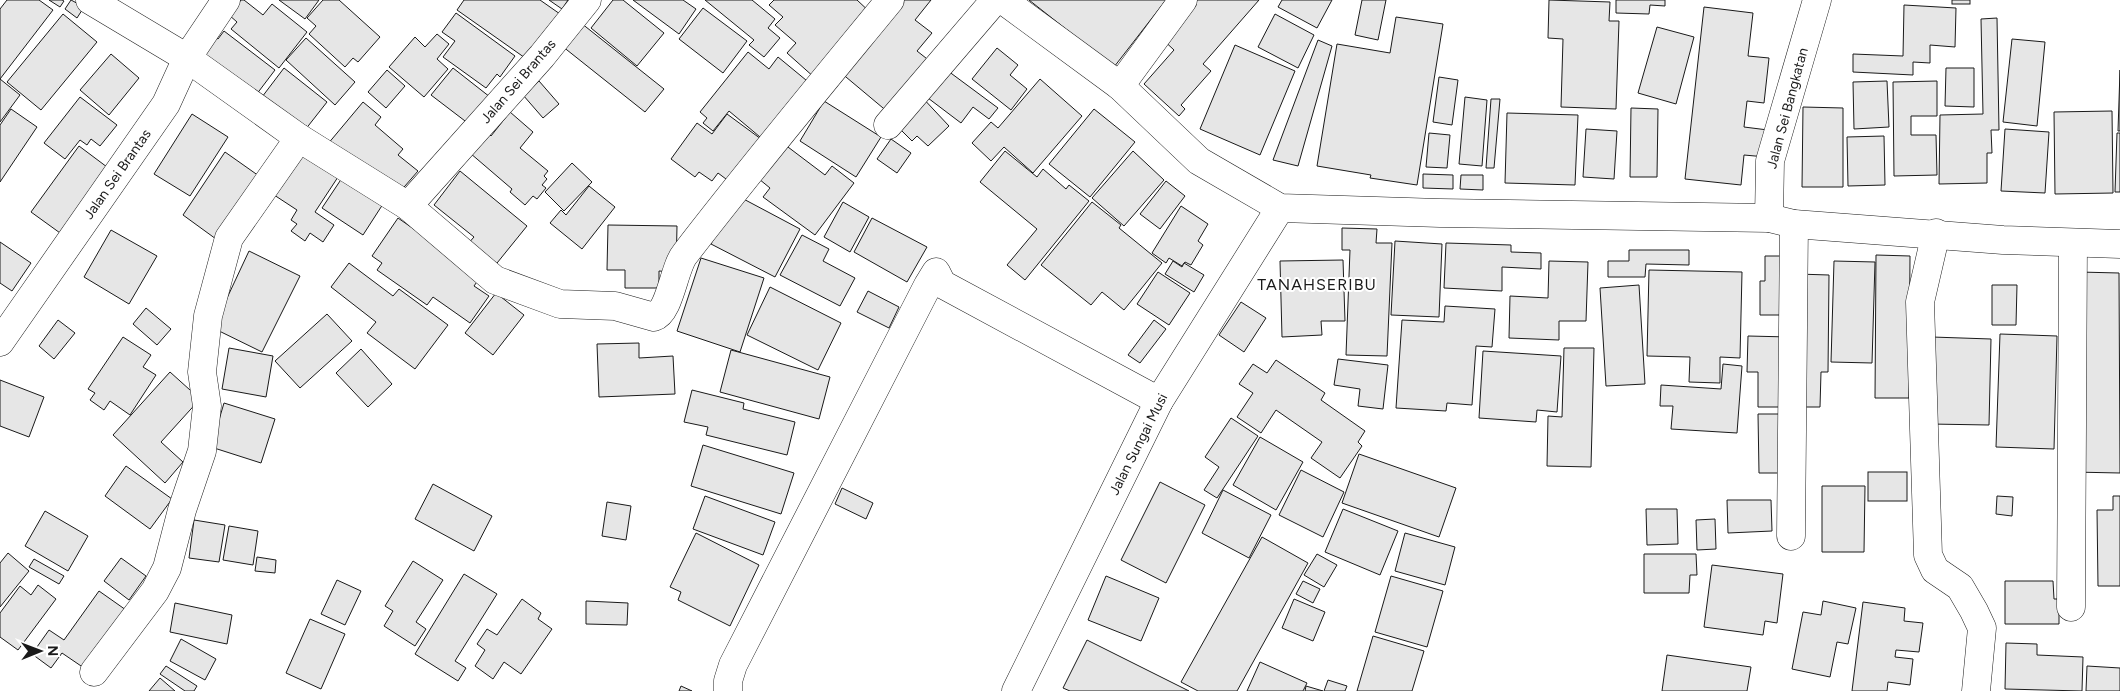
<svg xmlns="http://www.w3.org/2000/svg" width="2120" height="691" font-family="Figtree,sans-serif">
<rect width="100%" height="100%" fill="#fff"/>
<g fill="#e6e6e6" stroke="#1a1a1a">
<polygon points="7,0 39,0 53,10 0,79 0,9"/>
<polygon points="49,0 62,0 64,1 60,7"/>
<polygon points="71,0 84,7 77,18 65,9"/>
<polygon points="241,0 244,0 263,15 272,4 307,32 279,68 231,29 237,22 229,15"/>
<polygon points="279,0 319,0 305,19"/>
<polygon points="323,0 339,0 380,37 358,62 353,58 345,67 309,34 316,26 307,18"/>
<polygon points="464,0 540,0 560,14 528,60 457,10"/>
<polygon points="549,0 568,0 562,9"/>
<polygon points="613,0 623,0 664,33 637,66 591,28"/>
<polygon points="633,0 683,0 696,9 679,34"/>
<polygon points="705,0 752,0 775,19 768,28 780,38 764,57 749,45 754,40"/>
<polygon points="774,0 857,0 872,14 815,78 787,53 796,43 775,25 783,17 769,5"/>
<polygon points="899,0 931,0 915,20 932,33 917,51 931,62 889,113 840,72"/>
<polygon points="1029,0 1166,0 1114,67"/>
<polygon points="1191,0 1259,0 1203,64 1211,71 1181,105 1185,109 1179,116 1144,84 1174,50 1159,36"/>
<polygon points="1282,0 1332,0 1317,28 1278,7"/>
<polygon points="1362,0 1386,0 1378,40 1355,35"/>
<polygon points="1549,0 1610,2 1609,21 1619,21 1616,109 1561,107 1563,39 1548,38"/>
<polygon points="1616,0 1665,0 1665,6 1650,5 1649,14 1616,13"/>
<rect x="1952" y="0" width="18" height="4"/>
<polygon points="1904,5 1956,8 1955,47 1930,45 1930,63 1913,62 1913,75 1853,72 1853,54 1903,56"/>
<polygon points="1704,7 1753,13 1748,56 1769,58 1764,103 1747,101 1744,127 1768,130 1766,157 1744,155 1741,185 1685,179"/>
<polygon points="703,8 747,41 723,73 679,39"/>
<polygon points="456,13 515,56 500,77 497,74 486,88 443,57 455,41 442,32"/>
<polygon points="63,14 97,42 41,110 7,82"/>
<polygon points="1275,14 1314,35 1298,68 1258,47"/>
<polygon points="1396,17 1443,24 1417,185 1370,178 1371,175 1317,166 1337,44 1390,53"/>
<polygon points="1997,18 1999,130 1991,130 1992,153 1987,153 1987,183 1939,184 1940,115 1983,114 1981,19"/>
<polygon points="581,23 664,89 645,112 562,46"/>
<polygon points="1657,27 1694,37 1676,104 1638,93"/>
<polygon points="224,31 275,70 253,99 204,57 210,33 218,39"/>
<polygon points="437,34 449,44 437,59 448,69 424,97 389,67 415,37 425,47"/>
<polygon points="306,38 355,82 335,105 286,60"/>
<polygon points="2012,39 2045,42 2037,126 2003,122"/>
<polygon points="1318,40 1332,46 1298,166 1273,160"/>
<polygon points="1235,45 1295,71 1260,155 1200,129"/>
<polygon points="997,48 1018,65 1010,75 1027,89 1011,110 972,79"/>
<polygon points="748,52 769,69 778,57 812,85 766,142 729,111 713,131 703,123 707,118 700,112"/>
<polygon points="111,54 139,78 109,115 80,90"/>
<polygon points="284,68 327,102 305,130 262,97"/>
<polygon points="453,68 490,97 469,124 431,95"/>
<polygon points="944,68 998,108 989,119 973,107 961,123 924,95"/>
<polygon points="1946,68 1974,68 1974,107 1945,106"/>
<polygon points="387,70 405,86 386,108 368,92"/>
<polygon points="2120,70 2120,131 2118,131"/>
<polygon points="1439,77 1458,80 1452,125 1433,122"/>
<polygon points="0,79 20,95 0,122"/>
<polygon points="1040,79 1082,116 1033,173 1004,147 991,161 972,143 991,122 998,128"/>
<polygon points="539,81 559,104 543,118 523,95"/>
<polygon points="1887,81 1889,127 1854,129 1853,82"/>
<polygon points="1937,81 1937,116 1911,116 1911,135 1936,135 1937,175 1894,176 1893,82"/>
<polygon points="919,94 949,126 928,146 917,136 912,141 897,126"/>
<polygon points="80,97 117,125 100,146 91,139 87,145 80,140 65,159 44,143"/>
<polygon points="1465,97 1487,100 1482,166 1459,164"/>
<polygon points="1491,99 1500,99 1494,168 1486,168"/>
<polygon points="824,101 881,137 856,177 800,141"/>
<polygon points="363,102 381,117 375,125 403,149 398,155 418,171 398,194 327,145"/>
<polygon points="1803,107 1843,108 1843,187 1802,187"/>
<polygon points="1631,108 1658,109 1657,177 1630,177"/>
<polygon points="11,109 37,127 0,182 0,125"/>
<polygon points="1094,109 1135,142 1090,197 1049,164"/>
<polygon points="2112,111 2113,193 2055,194 2054,112"/>
<polygon points="510,112 533,132 520,148 548,171 544,176 547,179 542,185 546,188 537,199 533,196 525,205 510,192 512,189 470,153 487,132 491,136"/>
<polygon points="1507,113 1578,115 1575,185 1505,183"/>
<polygon points="192,114 228,137 190,196 154,174"/>
<polygon points="727,114 761,139 730,182 718,173 712,181 699,172 695,177 671,159 697,123 712,134"/>
<polygon points="1586,129 1617,131 1614,179 1583,177"/>
<polygon points="2005,129 2049,132 2045,193 2001,191"/>
<polygon points="1429,133 1450,135 1447,168 1426,167"/>
<polygon points="2117,133 2120,133 2120,192 2115,192"/>
<polygon points="1884,136 1885,185 1848,186 1847,137"/>
<polygon points="891,139 911,153 897,173 877,159"/>
<polygon points="784,144 825,175 832,166 854,183 815,235 763,197 770,188 759,179"/>
<polygon points="79,146 115,173 67,238 31,212"/>
<polygon points="296,148 338,177 315,212 334,225 323,242 310,233 305,241 291,231 297,224 291,220 297,210 268,191"/>
<polygon points="1005,151 1037,177 1043,169 1066,189 1069,185 1089,201 1025,280 1007,265 1037,229 980,182"/>
<polygon points="1133,151 1164,180 1124,226 1092,198"/>
<polygon points="225,152 259,176 216,239 183,215"/>
<polygon points="572,163 592,182 564,211 545,192"/>
<polygon points="460,171 527,226 493,268 466,246 474,237 434,205"/>
<polygon points="1423,174 1453,175 1453,189 1423,188"/>
<polygon points="1461,175 1483,175 1483,190 1460,189"/>
<polygon points="342,178 383,204 363,235 322,208"/>
<polygon points="1166,181 1185,196 1160,229 1140,214"/>
<polygon points="589,186 615,207 582,249 550,223 561,210 566,215"/>
<polygon points="736,195 800,229 775,277 711,244"/>
<polygon points="843,202 869,217 850,252 824,237"/>
<polygon points="1092,202 1121,225 1119,228 1162,263 1124,310 1102,292 1091,305 1041,265"/>
<polygon points="1181,206 1208,224 1198,241 1203,245 1191,265 1185,262 1182,266 1169,258 1166,263 1152,253"/>
<polygon points="398,218 481,276 474,286 489,296 470,323 433,297 427,305 377,270 382,263 372,256"/>
<polygon points="872,218 927,247 907,282 854,252"/>
<polygon points="608,225 677,226 676,272 659,271 659,288 625,288 625,270 607,270"/>
<polygon points="1342,228 1377,229 1376,243 1392,243 1387,356 1346,355 1350,250 1342,250"/>
<polygon points="111,230 157,256 129,304 84,277"/>
<polygon points="802,235 829,249 823,261 855,278 840,306 780,275"/>
<polygon points="1395,241 1442,244 1439,317 1391,315"/>
<polygon points="0,242 31,263 12,291 0,283"/>
<polygon points="1446,243 1511,245 1511,252 1541,253 1541,269 1502,267 1502,291 1444,288"/>
<polygon points="1629,250 1689,250 1689,265 1646,264 1645,277 1608,277 1608,261 1629,261"/>
<polygon points="249,251 300,276 262,352 213,328"/>
<polygon points="1876,255 1910,256 1909,398 1875,398"/>
<polygon points="1765,256 1790,256 1790,315 1760,315 1760,281 1765,281"/>
<polygon points="701,258 764,278 740,352 677,331"/>
<polygon points="1343,260 1345,321 1321,321 1322,335 1282,337 1280,261"/>
<polygon points="1173,261 1182,267 1184,263 1204,275 1194,292 1165,274"/>
<polygon points="1549,261 1588,262 1586,321 1559,321 1559,340 1509,338 1510,296 1548,298"/>
<polygon points="1834,261 1875,262 1872,363 1831,362"/>
<polygon points="349,263 393,296 399,289 448,325 415,369 367,333 376,322 331,287"/>
<polygon points="1649,270 1742,272 1740,358 1720,357 1720,383 1689,382 1690,357 1647,356"/>
<polygon points="1158,272 1190,293 1169,325 1137,304"/>
<polygon points="2079,272 2119,273 2120,473 2072,472"/>
<polygon points="1797,274 1829,275 1828,372 1821,372 1820,407 1803,407"/>
<polygon points="1639,285 1645,384 1606,386 1600,288"/>
<polygon points="1992,285 2017,285 2016,325 1992,325"/>
<polygon points="770,287 841,323 818,370 747,335"/>
<polygon points="868,291 899,307 889,328 857,312"/>
<polygon points="496,293 524,315 493,355 465,333"/>
<polygon points="1241,302 1266,318 1244,352 1219,335"/>
<polygon points="1445,306 1495,309 1492,347 1476,346 1472,405 1447,403 1446,411 1396,408 1402,320 1444,322"/>
<polygon points="146,308 171,329 157,345 133,324"/>
<polygon points="327,314 352,341 300,388 275,361"/>
<polygon points="58,320 75,333 54,359 39,346"/>
<polygon points="1154,320 1166,329 1140,363 1128,355"/>
<polygon points="2000,334 2057,336 2054,449 1996,447"/>
<polygon points="1748,336 1789,337 1781,407 1758,407 1758,372 1747,372"/>
<polygon points="123,337 151,355 143,367 156,375 130,415 110,401 104,410 90,400 95,393 88,389"/>
<polygon points="1932,337 1991,339 1989,425 1930,424"/>
<polygon points="639,343 639,358 673,356 675,394 599,397 597,344"/>
<polygon points="229,348 273,356 266,397 222,389"/>
<polygon points="1564,348 1594,348 1591,467 1547,466 1548,416 1562,417"/>
<polygon points="361,349 392,384 368,407 336,373"/>
<polygon points="731,350 830,377 819,419 720,392"/>
<polygon points="1483,351 1561,356 1557,412 1537,410 1536,422 1479,418"/>
<polygon points="1338,359 1388,365 1383,409 1358,406 1360,389 1334,385"/>
<polygon points="1276,360 1325,393 1321,400 1365,431 1358,442 1362,446 1340,478 1311,458 1322,442 1276,410 1261,433 1237,417 1253,393 1239,384 1253,364 1267,373"/>
<polygon points="1723,364 1742,366 1737,433 1671,429 1673,406 1660,406 1661,385 1721,389"/>
<polygon points="170,372 200,399 161,442 183,462 165,483 113,435"/>
<polygon points="0,380 44,397 29,437 0,426"/>
<polygon points="692,390 744,403 743,409 795,422 787,455 706,435 708,427 684,422"/>
<polygon points="224,403 275,419 261,463 211,447"/>
<polygon points="1758,414 1785,414 1785,473 1759,473"/>
<polygon points="1231,418 1258,436 1217,498 1204,490 1219,467 1205,457"/>
<polygon points="1260,437 1303,462 1276,510 1233,485"/>
<polygon points="703,445 794,473 781,514 691,486"/>
<polygon points="1359,454 1456,488 1439,537 1342,503"/>
<polygon points="126,466 172,499 150,529 105,496"/>
<polygon points="1301,470 1344,492 1323,537 1279,515"/>
<rect x="1868" y="472" width="39" height="29"/>
<polygon points="1160,482 1205,505 1166,583 1121,560"/>
<polygon points="433,484 492,516 474,551 415,519"/>
<polygon points="1822,486 1865,486 1864,552 1822,552"/>
<polygon points="842,488 873,503 866,519 835,504"/>
<polygon points="1223,490 1271,515 1249,558 1202,533"/>
<polygon points="705,496 775,522 763,555 693,529"/>
<polygon points="1997,496 2013,497 2012,516 1996,514"/>
<polygon points="2113,496 2120,496 2120,586 2098,586 2097,510 2113,510"/>
<polygon points="1727,500 1771,500 1772,531 1728,533"/>
<polygon points="607,502 631,506 626,540 602,536"/>
<polygon points="1343,509 1398,531 1380,575 1325,552"/>
<polygon points="1646,509 1677,509 1678,544 1647,545"/>
<polygon points="45,511 88,536 68,571 25,546"/>
<polygon points="1715,519 1716,549 1697,550 1696,520"/>
<polygon points="194,520 225,525 219,562 189,558"/>
<polygon points="229,526 258,531 253,565 223,560"/>
<polygon points="696,533 759,565 730,626 678,600 681,592 670,587"/>
<polygon points="1405,533 1455,547 1445,585 1395,571"/>
<polygon points="1262,537 1308,563 1237,691 1198,691 1181,682"/>
<polygon points="8,553 29,571 0,607 0,563"/>
<polygon points="1317,554 1337,565 1324,587 1304,575"/>
<polygon points="1644,554 1696,554 1697,575 1690,575 1689,593 1644,593"/>
<polygon points="257,557 276,560 275,573 255,571"/>
<polygon points="121,558 146,576 129,600 104,581"/>
<polygon points="34,559 64,576 59,584 29,567"/>
<polygon points="413,561 443,580 416,622 426,629 415,646 384,626 393,611 385,606"/>
<polygon points="1712,565 1783,574 1777,623 1765,621 1763,635 1704,627"/>
<polygon points="464,574 497,594 455,661 466,668 458,681 415,654"/>
<polygon points="1106,576 1159,598 1141,641 1088,620"/>
<polygon points="1391,576 1443,591 1427,647 1375,632"/>
<polygon points="337,580 361,591 345,625 321,614"/>
<polygon points="1303,581 1320,589 1313,603 1296,594"/>
<polygon points="2005,581 2053,581 2054,599 2059,599 2059,624 2005,624"/>
<polygon points="38,585 56,599 18,650 0,637 0,613 20,586 31,595"/>
<polygon points="99,591 126,610 84,668 62,653 51,668 32,654 49,630 64,640"/>
<polygon points="522,599 541,613 538,619 552,629 521,674 504,662 493,679 475,666 485,650 477,644 487,629 497,635"/>
<polygon points="1294,599 1325,612 1313,641 1282,628"/>
<polygon points="586,601 628,603 627,625 586,624"/>
<polygon points="1823,601 1856,608 1848,644 1837,642 1830,677 1792,669 1803,612 1821,615"/>
<polygon points="1863,602 1905,608 1904,621 1923,623 1919,652 1896,650 1895,657 1913,659 1910,685 1888,682 1887,691 1852,691"/>
<polygon points="175,603 232,615 227,644 170,632"/>
<polygon points="310,619 345,634 321,689 286,673"/>
<polygon points="1373,636 1424,651 1412,691 1357,691"/>
<polygon points="181,639 216,659 205,680 170,661"/>
<polygon points="1087,640 1189,691 1070,691 1063,688"/>
<polygon points="2006,643 2037,644 2037,655 2083,657 2082,691 2005,689"/>
<polygon points="1667,655 1751,667 1747,691 1662,691"/>
<polygon points="1260,662 1307,683 1303,691 1247,691"/>
<polygon points="166,666 197,686 194,691 185,691 160,674"/>
<polygon points="2087,666 2120,668 2120,691 2086,691"/>
<polygon points="160,678 175,691 149,691"/>
<polygon points="1328,680 1347,686 1345,691 1324,691"/>
<polygon points="681,686 692,691 679,691"/>
<polygon points="1306,686 1323,691 1305,691"/>
</g>
<g fill="none" stroke-linecap="round" stroke-linejoin="round">
<g stroke="#1a1a1a" stroke-width="29">
<g id="minor">
<path d="M90 0 187 58 299 138 408 206 495 280 560 304 615 306 654 317C670 312 674 267 685 254 751 168 821 84 890 0"/>
<polyline points="1120,86 1183,0"/>
<polyline points="888,125 995,0"/>
<polyline points="408,206 542,56 587,0"/>
<polyline points="1769,218 1770,161 1817,0"/>
<polyline points="1936,233 1920,302 1928,555 1935,570 1960,587 1974,611 1982,628 1976,691"/>
<polyline points="0,342 166,104 187,58 226,0"/>
<polyline points="1791,536 1794,224"/>
<polyline points="2071,607 2073,243"/>
<polyline points="94,672 155,591 167,568 182,510 202,451 207,406 202,372 208,316 229,238 299,138"/>
<polyline points="728,691 728,681 733,665 928,285 936,272 942,284 1159,401"/>
</g>
</g>
<g stroke="#1a1a1a" stroke-width="29">
<g id="major">
<polyline points="1003,0 1120,86 1199,161 1280,208 1440,213 1769,218 1794,224 2003,240 2120,244"/>
<polyline points="1016,691 1159,401 1280,208"/>
</g>
</g>
<use href="#minor" stroke="#fff" stroke-width="28"/>
<use href="#major" stroke="#fff" stroke-width="28"/>
</g>
<g text-anchor="middle" stroke-width="4" stroke-linejoin="round" paint-order="stroke">
<g font-size="14" fill="#1a1a1a" stroke="#fff">
<text transform="translate(518 81) rotate(-49)" y="5">Jalan Sei Brantas</text>
<text transform="translate(1787 108) rotate(-75)" y="5">Jalan Sei Bangkatan</text>
<text transform="translate(117 174) rotate(-55)" y="5">Jalan Sei Brantas</text>
<text transform="translate(1138 444) rotate(-63)" y="5">Jalan Sungai Musi</text>
</g>
<g font-size="16" letter-spacing="1" fill="#1a1a1a" stroke="#fff">
<text x="1317" y="290">TANAHSERIBU</text>
</g>
</g>
<g transform="translate(40 651) rotate(89)" stroke="#ffffff" stroke-width="4" paint-order="stroke">
<path d="M0-4L9 19L0 12L-9 19Z" fill="#1a1a1a"/>
<text y="-8" font-size="14" font-weight="bold" text-anchor="middle" fill="#1a1a1a">N</text>
</g>
</svg>
